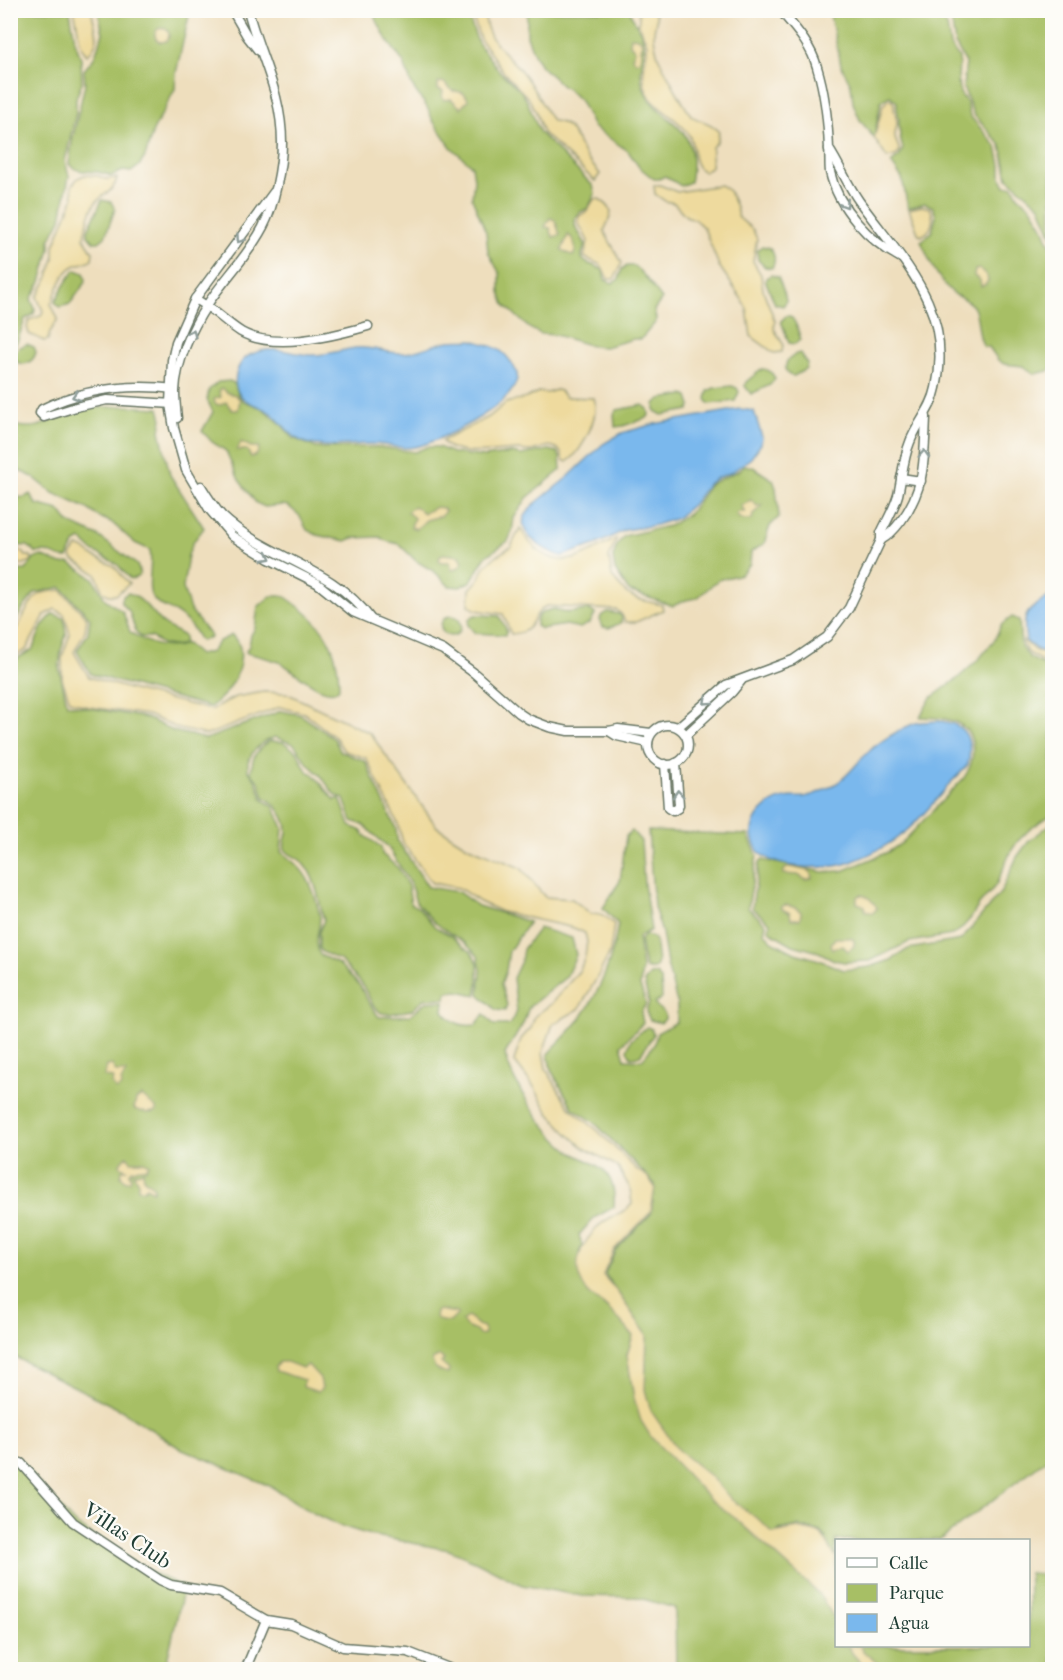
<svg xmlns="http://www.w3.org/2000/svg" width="1063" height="1680" font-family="'IM FELL French Canon',serif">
<rect width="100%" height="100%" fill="#fdfcf7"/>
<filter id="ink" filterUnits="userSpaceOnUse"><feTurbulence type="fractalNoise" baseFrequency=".0167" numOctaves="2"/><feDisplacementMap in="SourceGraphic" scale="12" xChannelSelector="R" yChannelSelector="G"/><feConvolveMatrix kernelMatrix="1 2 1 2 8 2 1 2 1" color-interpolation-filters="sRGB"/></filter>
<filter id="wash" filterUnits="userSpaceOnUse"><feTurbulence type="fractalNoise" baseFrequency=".008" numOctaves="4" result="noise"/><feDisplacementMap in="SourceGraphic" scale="24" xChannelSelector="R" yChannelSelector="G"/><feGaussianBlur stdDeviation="1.35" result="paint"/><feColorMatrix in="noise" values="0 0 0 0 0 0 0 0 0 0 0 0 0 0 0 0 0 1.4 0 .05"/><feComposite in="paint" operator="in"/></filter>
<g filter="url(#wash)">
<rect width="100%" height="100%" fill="#eedebd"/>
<g fill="#a7bf65" stroke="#637e4c" stroke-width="1.5" fill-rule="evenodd">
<polygon points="11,10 70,11 75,41 81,59 82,83 76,98 76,113 65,161 69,176 61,219 50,240 50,249 41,282 31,299 35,309 34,314 25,319 17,342 11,350"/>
<path d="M98 11H190L176 73 175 89 153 131 145 157 139 166 131 172 123 171 111 176C108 175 105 173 102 173 91 170 77 174 69 164L72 141 85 84 84 70 94 58 103 33Z"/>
<path d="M372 11H468L469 18 478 43 500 72 520 90 527 101 540 133 593 186 595 194 588 208 580 212 575 218V226L586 245C574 265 591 262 603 270L605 280 613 283 619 279 622 269 627 266H634L642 273 662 299 654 310 656 319 655 323 641 339H633L605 347 592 346 556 335 541 334 529 328 505 305 500 292V274L488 252 486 232 472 198 474 179 472 166 451 147 433 121 427 107 412 86 404 63 387 40Z"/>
<path d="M527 11H630C633 21 643 32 644 43 645 60 637 73 644 89 656 120 690 120 692 159 692 167 692 174 690 182L681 186 665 176 659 179H654L639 167 628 151 593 127 580 101 570 91 562 86 541 66 534 54 527 36Z"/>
<path d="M829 11H937L938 17 947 26 950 46 959 58 958 82 960 93 967 103 970 116 997 147 1001 165V178L1005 186H1013L1018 196 1030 206 1041 223 1052 249V368L1048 371 1035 374 1023 366 1004 364 998 360 989 347H984C976 334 980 320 974 308 968 298 959 299 952 292 937 279 928 258 921 241L932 232 936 216 933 207 925 203 908 208 902 178 891 163 900 156 903 148C899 138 900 133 899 123 899 115 896 110 897 102L890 96 881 101 874 138 860 120 853 103 851 85 841 65Z"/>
<polygon points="944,11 1052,11 1052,236 1040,206 1008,178 1001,145 974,115 963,87 966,63 955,44 952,24"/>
<polygon points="102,200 111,202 115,209 105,237 99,242 94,242 88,235 88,230"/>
<path d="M762 246 770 248C775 255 776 260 772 268L765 267 758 260 757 250Z"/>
<path d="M76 270 84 273 86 279 85 283 70 304 60 307 55 302C59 294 70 274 76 270Z"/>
<path d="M771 275 778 277C781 286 786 293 786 302L783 306 775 304 766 282V278Z"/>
<path d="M786 316H790C795 320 800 333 800 340L795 344 789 343 781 321Z"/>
<path d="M27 344 34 347 36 352C34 361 25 367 17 362L14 355 18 348Z"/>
<polygon points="800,353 807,363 806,369 794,376 789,375 785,369 787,361 796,354"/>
<path d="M762 369C769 369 772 372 775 379L770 385 751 394 745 386 746 382Z"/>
<polygon points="230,381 235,384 238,394 243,401 262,408 280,423 293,438 316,448 378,447 415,452 427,447 438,447 453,453 485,457 512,453 521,455 549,450 557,452 560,457 561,470 527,498 514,518 512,532 508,541 485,557 471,581 460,587 449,586 435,572 416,561 399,544 386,541 380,537 353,538 346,541 317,535 307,530 299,515 288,506 283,505 265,507 256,503 239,480 226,451 212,442 202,431 213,412 207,400 209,390 218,382"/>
<polygon points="732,386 737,388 739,392 735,401 709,404 706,399 708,391 714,388"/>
<polygon points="684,395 688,397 691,406 689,410 662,415 655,411 655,404 660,399"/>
<polygon points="643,405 648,409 649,415 647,418 623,426 615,427 614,414 617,410"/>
<path d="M124 406 159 408 162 419 160 431 170 475 204 528 193 542 188 555 183 588 190 610 211 637 200 641C195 631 186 618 175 612 167 608 157 605 152 597 146 587 153 565 150 550L135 543 111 522 99 517 86 508 53 493 33 477 11 467 10 419 17 426C44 430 44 421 67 414 86 408 104 407 124 406Z"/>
<polygon points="744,465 753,467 773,480 776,488 779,517 770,526 764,544 751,552 750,564 741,574 718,580 697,598 686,600 673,606 629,591 615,570 613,557 617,545 624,536 669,526 689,514 710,484 740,470"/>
<path d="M30 494 36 504 59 510 69 523 98 536 137 565 140 573 139 576 133 579 129 578 117 564 93 551 81 540 74 544 68 558C53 559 53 549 36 553L28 546 11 545V496L13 498 25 497Z"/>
<path d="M41 556 61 564 70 563 93 578 105 599 123 612 130 632C147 644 167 651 187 644L199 655 211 652 219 641 232 635C235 639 239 643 240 648 244 671 228 695 210 707L91 674 77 651 88 633 90 618 61 587 35 593 23 608 11 629V571L26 570 34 559Z"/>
<path d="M128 593C140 596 152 612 160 621 163 625 179 633 184 636V644L173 646 162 644 151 637H141L136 632 129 611 121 603 123 596Z"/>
<path d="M271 596H284C320 620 339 643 339 688L336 691C317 695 296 670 279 662 268 658 258 656 247 653L246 651 249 646 251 635 255 628 258 607Z"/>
<path d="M555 609C566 616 578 610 590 610L595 614 590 623 580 628 566 625 541 629 536 626C535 614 545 610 555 609Z"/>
<polygon points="607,612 619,614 622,617 621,623 609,628 603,627 600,620 601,616"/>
<path d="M53 614 64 618 66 635 61 650 59 668 67 704 147 718 173 731 206 739 281 711 301 715 334 739 341 752 365 761 396 829 397 840 428 887 458 892 478 906 529 922 509 951 506 971 501 984 507 1005 505 1011 496 1010 479 994 481 970 478 956 465 943 435 923 416 902 410 883 388 847 363 825 352 821 344 799 334 794 321 776 309 765 294 744 275 737 263 742 253 752 248 762V770L256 781 263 800 273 806 283 828 281 852C301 867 309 876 316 900 317 905 320 913 320 918 320 934 312 937 320 955L339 964 360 986 369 1003 379 1017 410 1015 426 1002 444 1001 443 1011C453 1023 460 1027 476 1025L484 1014 494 1025H509L517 1011 513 978 521 961 523 949 539 928 572 938 576 955 566 977 529 1007 523 1024 505 1054C512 1084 547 1136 573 1153 582 1159 594 1162 602 1169 614 1179 615 1194 614 1207L594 1218 579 1235 582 1245 579 1253 586 1290 623 1322 633 1336 627 1355 633 1392 649 1406 645 1390 647 1335 605 1274 616 1250 651 1214 655 1184 594 1122 573 1108 551 1070 548 1054C559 1041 574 1029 583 1015 602 988 613 956 618 924L603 908 620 881 626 836 632 831 641 841 644 884 651 930 638 937 642 968 640 986 646 1004 641 1012 643 1023 621 1045 625 1059 642 1060 654 1045 657 1033 677 1022V1003L667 964 662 933 654 907 648 831 748 835 757 855 748 908 766 924 764 932 772 941 795 953 816 959 844 970 869 967 891 960 908 949 961 940 1001 892 1017 857 1029 841 1052 823V1455L940 1540H836V1646H1028L1029 1573 1052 1577V1669H676L675 1608 636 1597 582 1596 522 1585 477 1562 449 1550 370 1535 338 1525 311 1512 272 1487 178 1447 123 1411 11 1355V662L32 650 43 625ZM798 1526 822 1532 826 1538 777 1530Z"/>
<polygon points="475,615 499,616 507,631 505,635 475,633 468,625 469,619"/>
<circle cx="451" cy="626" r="10"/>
<path d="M1012 617 1019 620 1021 647 1030 658 1052 669V814L1029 830 1017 842 1010 853 996 885 978 906 971 918 960 930 952 935 909 942 870 961 844 962 834 960 819 952 793 945 769 931 770 923 752 908 759 863 762 860 823 872 843 871 888 852 902 843 963 779C978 759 978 727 949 720 940 717 929 718 920 717L930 699 958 678 979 659 995 639 1001 625Z"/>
<path d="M270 741 283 742 297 752 307 771 313 774 335 800 340 798 350 826 362 831 364 835 381 847 382 854 398 868 408 886 411 904 419 908 435 927 452 936 457 942 471 952 478 963V985L476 995 458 991 447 992 446 998 424 999 412 1010 389 1014 381 1013 373 1005 362 984 340 960 322 952 319 948V932L324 920C319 904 318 886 309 871 306 868 303 863 300 860 295 856 288 855 285 849 283 843 287 837 287 831 287 817 275 803 264 797L259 782 251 773C252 757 256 749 270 741Z"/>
<path d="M645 935C649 936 651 935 654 939 657 943 656 950 657 955 659 965 657 972 645 968L640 940Z"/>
<polygon points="656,974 661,979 662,998 655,1003 655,1005 665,1014 665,1019 661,1023 650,1020 646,1012 649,1003 644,982 650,975"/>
<polygon points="647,1027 652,1029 653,1035 640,1056 631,1057 627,1050 631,1040"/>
<polygon points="10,1456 21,1463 73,1522 145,1570 184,1587 165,1669 11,1669"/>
</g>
<g fill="#eeda9e" stroke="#868c69" stroke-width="1.5">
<path d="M74 11H92C93 29 105 38 87 55 77 45 79 25 74 11Z"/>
<path d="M471 11H485C483 39 506 52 522 72 534 87 542 105 552 121 572 121 575 140 584 154 588 161 595 167 600 174L595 181 543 133 536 112 529 99 505 74 480 39Z"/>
<path d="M638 11H654C659 19 654 24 654 33 654 39 656 49 658 56 660 61 688 114 692 116 701 123 711 121 719 132L717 142 712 147 711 167 704 172C691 165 695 146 689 135 680 118 655 110 647 92 639 73 647 63 647 46 647 38 640 32 639 24 639 19 639 15 638 11Z"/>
<circle cx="162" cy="35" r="7"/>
<polygon points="631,37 638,38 642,41 640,61 636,62 632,57 635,50 630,44"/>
<path d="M443 82 453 91C460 92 465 91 468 100L461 108 451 99 444 100 442 97 443 91 438 89V83Z"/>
<path d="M888 100H892L894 104C893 111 897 116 897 123 897 127 894 133 895 138 897 147 908 155 887 158L874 138 883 105Z"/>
<path d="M84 175 99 176 105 179 117 178C114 192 107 191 98 200 91 206 86 228 84 238L93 252 92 259C85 264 81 263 74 266 62 272 57 292 51 304L58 319 50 332 48 340 44 341 29 334 27 327 29 320 41 316 43 311 37 297 47 280 54 259V246L73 199 72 185 78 178Z"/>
<polygon points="654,185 660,185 677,192 720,185 729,191 736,207 738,217 753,230 757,239 753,261 761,275 763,290 775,321 774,329 783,344 782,352 774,353 751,336 747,309 741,298 719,266 704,228 694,219 686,216 674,203 665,201 655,194"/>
<path d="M594 199H599C616 210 612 213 604 231L622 263 614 279H608L601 265 584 257 588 241 578 222 579 216 587 211Z"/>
<path d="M922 206 930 208C935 218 933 231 921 236L918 233 909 209Z"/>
<polygon points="550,218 555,220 560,235 553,237 550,228 545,227"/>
<path d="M568 235C575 239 577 250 573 256L562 250Z"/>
<polygon points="980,269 987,276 988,281 985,285 981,286 980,280 974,276 975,270"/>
<polygon points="222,388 228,393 236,395 240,400 238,410 232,410 226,402 221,405 215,404 214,399 221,397 219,391"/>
<path d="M556 390 560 391 565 397 594 398C600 416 582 452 567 462L563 460C562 455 561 451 556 448 547 443 538 451 529 451 525 451 522 450 519 450 498 450 456 460 442 441L489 417 506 403 526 398 539 392 547 393Z"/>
<polygon points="241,442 251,447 259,447 257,455 251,457 247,450 237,450"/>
<path d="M751 500 757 506 763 505 753 514 752 520C746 521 740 520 736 515L738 512H745L741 506Z"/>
<polygon points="414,506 424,513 436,507 443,508 445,511 441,516 426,520 417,529 411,527 414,518 407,512"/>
<path d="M520 528C532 549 550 566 577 558 590 554 603 545 616 539L609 558 612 577 626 593 637 599 662 605 663 610 636 622H625L622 615 617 610 546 606C527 618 538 632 511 634L503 614 476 610 469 605 470 589 479 579 484 567 496 556 511 547Z"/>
<polygon points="11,547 23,552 26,556 31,556 32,561 21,565 15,559 11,557"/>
<polygon points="77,547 83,548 93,556 114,566 129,584 116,595 109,595 103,592 96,574 72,559 71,556"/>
<polygon points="443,554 460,556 463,562 459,567 453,570 451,569 450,562 441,562 439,560 440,556"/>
<path d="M61 590 87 618 85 631 74 652 89 677 133 690 211 710 235 697 264 692 286 693 370 733 437 827 469 847 521 868 545 897 572 899 591 914C602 912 606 917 614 924L610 952 599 974 579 1009 553 1024 543 1052 546 1069 569 1107 597 1130 637 1170 647 1176 655 1187 651 1212 614 1250 603 1275 616 1290 647 1335 645 1390 651 1411 678 1450 709 1475 732 1500 763 1523 773 1533 798 1528 821 1533 836 1557V1621L819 1594 736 1519 710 1499 651 1437 641 1421 634 1398 627 1355 633 1336C624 1324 615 1315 604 1305 598 1301 590 1296 586 1290 568 1266 582 1242 601 1224 611 1215 624 1214 632 1204L630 1188 617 1166 584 1148 566 1132 549 1113 534 1087 514 1061 521 1039 531 1028 535 1016 551 1004 580 970 585 957 587 941 585 933 574 928 502 912 480 902 459 888 432 883 403 843 398 824 366 758 344 751 336 738 304 713 280 707 207 735 179 729 148 715 89 707 70 701 62 679V657L70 634 64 614 55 609 45 615 26 650 11 658V633C23 626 25 605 37 596 42 591 54 591 61 590Z"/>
<path d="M1023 640 1034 650 1052 657V667C1042 658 1022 656 1023 640Z"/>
<polygon points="790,867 810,871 812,878 806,880 798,875 783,874 785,869"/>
<path d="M860 895C867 895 874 902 877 908L873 913 865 911V906L857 903V897Z"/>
<polygon points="786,905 796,908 801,912 800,919 791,919 790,913 782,909 782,906"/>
<polygon points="835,938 850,938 854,940 854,946 848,951 842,945 833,949 831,944"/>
<polygon points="112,1065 116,1072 126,1072 121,1082 122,1086 116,1090 112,1084 113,1078 104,1077 107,1066"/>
<polygon points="142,1096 156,1108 156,1112 146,1113 144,1111 142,1112 134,1109 136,1100"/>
<polygon points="127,1156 131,1161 144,1161 149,1164 146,1169 139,1168 134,1170 132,1169 132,1171 129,1173 131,1178 130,1181 126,1181 121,1176 122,1170 126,1169 121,1167 120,1163"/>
<polygon points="143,1171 144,1179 154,1187 153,1191 146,1187 144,1190 138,1188 138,1180 133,1174"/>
<polygon points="439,1310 457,1313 457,1315 450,1322 441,1321 435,1317 436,1312"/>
<polygon points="468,1316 478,1325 484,1327 484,1334 479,1335 476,1331 466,1327 462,1321"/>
<path d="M440 1356 444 1360 441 1363 449 1370 448 1374C441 1373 433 1368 432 1360Z"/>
<polygon points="279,1362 287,1362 302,1368 308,1365 320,1378 322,1388 318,1392 303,1387 304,1380 276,1371 275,1367"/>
<polygon points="849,1646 861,1646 863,1651 884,1669 866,1669 852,1653"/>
</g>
<g fill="#7ab8ed" stroke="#4c7a90" stroke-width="1.5">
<path d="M472 340C492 346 502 347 513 365 516 371 519 375 516 382 509 407 439 442 415 447 401 450 388 444 374 444 352 443 328 449 306 443 292 439 283 423 272 414 264 407 252 405 244 399 229 387 235 361 252 354 272 345 291 353 310 355 325 356 341 350 355 348 372 346 389 354 405 353 420 351 434 344 449 341 456 340 465 341 472 340Z"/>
<path d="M740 409 754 411 762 437 761 444 751 458 732 472 717 478 709 483 693 504 677 518 656 525 625 530 597 544 562 556C548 552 519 537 524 518 526 514 530 510 532 506L568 477 603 444 622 433 654 424Z"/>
<path d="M1052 594V655L1036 649 1026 641C1021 607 1030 612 1052 594Z"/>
<path d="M939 721C965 723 974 739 968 764 962 773 953 779 947 787 915 825 899 844 851 862 829 870 782 870 762 855 757 852 755 845 753 840 749 828 756 816 765 808 777 797 788 797 803 797 814 796 828 788 837 783 849 775 856 764 866 754 876 744 902 727 916 723 923 721 932 722 939 721Z"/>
</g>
</g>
<g filter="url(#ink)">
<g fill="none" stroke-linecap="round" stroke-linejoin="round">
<g stroke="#677564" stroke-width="11">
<g id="minor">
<polyline points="232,10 247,36 258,50"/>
<path d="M780 10C795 28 811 45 817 67 825 93 828 122 829 149 830 157 829 164 830 172 838 208 869 241 901 258"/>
<polyline points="274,192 195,299 176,342 172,360 170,404 174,428 186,470 209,509 232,536 269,559 317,583 353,612 443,650 474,673 519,713 528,719 549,727 568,731 609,731 618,729 651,733"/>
<path d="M195 299C213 308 225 322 241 332 274 351 334 336 368 326"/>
<path d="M173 404 107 400 76 407 44 417 40 413 42 409C83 389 130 384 175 389"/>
<path d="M177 418C176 409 175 400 175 391 176 362 192 328 207 305 225 278 248 256 263 227 274 207 282 166 282 143 282 92 260 58 248 10"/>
<polyline points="901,478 921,481"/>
<path d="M201 486C207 496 214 507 222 516 266 558 332 566 370 618"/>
<path d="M881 540C890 535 895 529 901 521 926 488 924 457 926 417"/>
<circle cx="668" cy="745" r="20"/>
<path d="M678 727 726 685 793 660 827 637 849 608 881 540V533C887 520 894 509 898 495 902 478 903 459 910 442 917 423 932 409 936 388 954 307 902 261 859 201 847 184 840 166 829 149"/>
<polyline points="609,731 617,736 648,743"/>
<polyline points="686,735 732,692 741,681"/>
<polyline points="665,764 668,808 673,811 678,808 679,805 676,763"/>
<polyline points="21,1463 73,1522 160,1580 171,1585 220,1593 266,1620 291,1624 343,1647 408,1652 454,1670"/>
<polyline points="245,1670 266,1620"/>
</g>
</g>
<use href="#minor" stroke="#fff" stroke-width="8"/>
</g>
<defs><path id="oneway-chevron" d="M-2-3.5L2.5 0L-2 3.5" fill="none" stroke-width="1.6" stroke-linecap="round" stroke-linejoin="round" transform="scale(1.5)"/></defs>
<g stroke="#8f9e9a">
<use href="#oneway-chevron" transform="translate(845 204) rotate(58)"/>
<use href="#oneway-chevron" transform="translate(240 239) rotate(125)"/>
<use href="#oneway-chevron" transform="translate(192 333) rotate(-66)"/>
<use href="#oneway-chevron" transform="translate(76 396) rotate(164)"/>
<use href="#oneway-chevron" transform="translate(924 454) rotate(-87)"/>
<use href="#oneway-chevron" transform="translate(267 557) rotate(28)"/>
<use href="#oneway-chevron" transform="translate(707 701) rotate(138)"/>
<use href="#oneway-chevron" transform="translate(678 794) rotate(-94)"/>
</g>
</g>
<g text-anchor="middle" stroke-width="4.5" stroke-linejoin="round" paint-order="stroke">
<g font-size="22" fill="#1f3d34" stroke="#fdfcf7">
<text transform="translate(128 1535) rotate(34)" y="8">Villas Club</text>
</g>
</g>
<rect width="1063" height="1680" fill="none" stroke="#fdfcf7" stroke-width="36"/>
<rect x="835" y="1539" width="195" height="108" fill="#fdfcf7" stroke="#a4b0a9" stroke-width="1.5"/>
<rect x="847" y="1558" width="30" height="9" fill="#ffffff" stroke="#a4b0a9" stroke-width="1.5"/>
<text x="889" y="1569" font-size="18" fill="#1f3d34">Calle</text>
<rect x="847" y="1584" width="30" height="18" fill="#a7bf65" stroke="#a4b0a9" stroke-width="1.5"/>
<text x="889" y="1599" font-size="18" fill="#1f3d34">Parque</text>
<rect x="847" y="1614" width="30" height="18" fill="#7ab8ed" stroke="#a4b0a9" stroke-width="1.5"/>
<text x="889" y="1629" font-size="18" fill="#1f3d34">Agua</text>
</svg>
